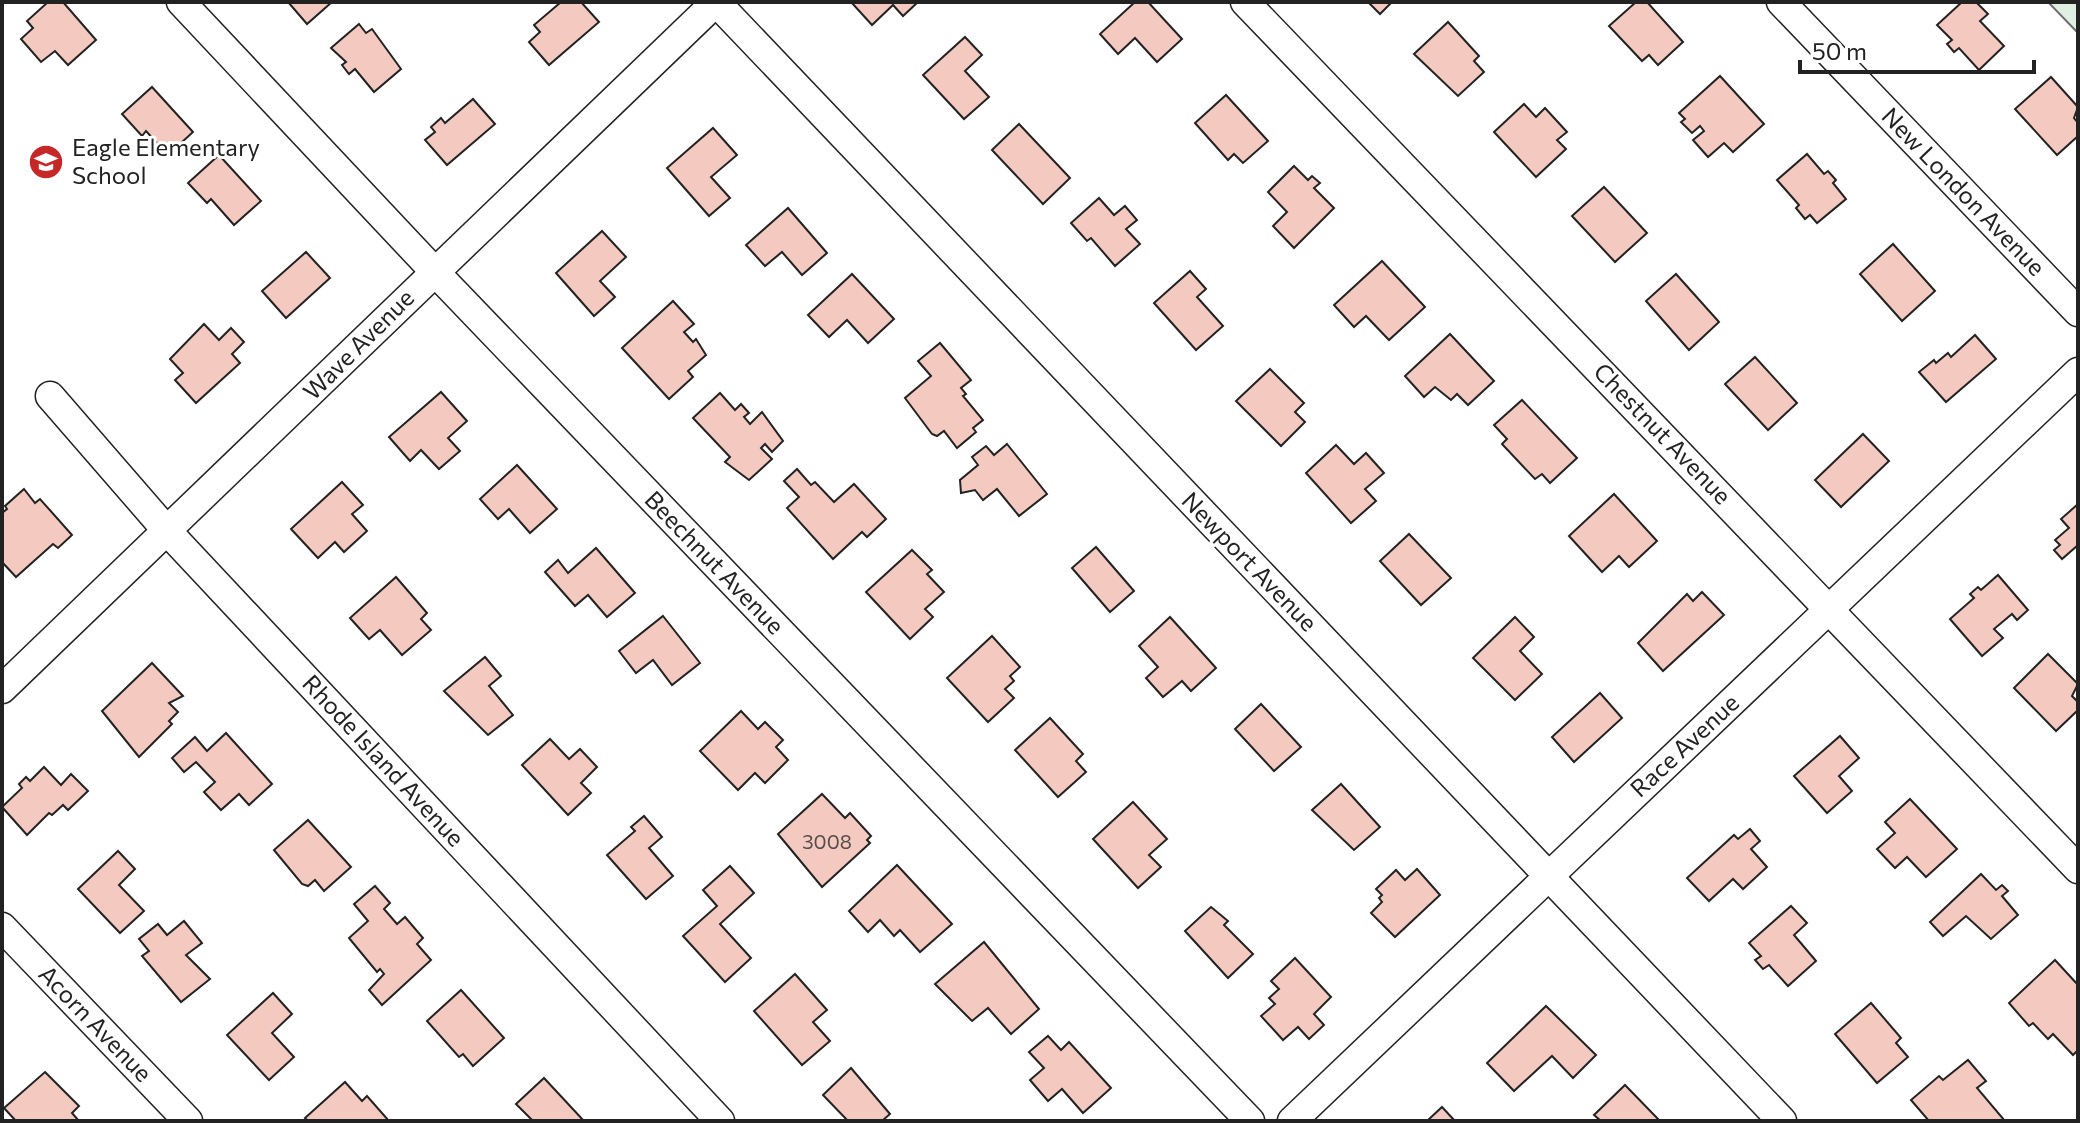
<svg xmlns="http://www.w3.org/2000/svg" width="2080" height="1123" font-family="Commissioner,sans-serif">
<rect width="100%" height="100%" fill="#fff"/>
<polygon fill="#e0efe3" stroke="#6f6f6f" stroke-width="2" points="2048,2 2078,2 2078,33"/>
<g fill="#f3c9c0" stroke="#222" stroke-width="2">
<polygon points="48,2 63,2 96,40 68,65 55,51 41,62 21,39 33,28 27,21"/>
<polygon points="288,2 332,2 307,24"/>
<polygon points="561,2 581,2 599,22 549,65 529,42 540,32 534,25"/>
<polygon points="851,2 918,2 903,16 893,5 872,25"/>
<polygon points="1135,2 1148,2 1182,39 1157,62 1135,38 1118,54 1100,34"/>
<polygon points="1368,2 1392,2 1380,14"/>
<polygon points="1636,2 1647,2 1683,42 1658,65 1649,55 1642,61 1609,26"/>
<polygon points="1962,2 1976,2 1988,14 1980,21 2004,46 1979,70 1959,48 1954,52 1947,44 1952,40 1937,25"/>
<polygon points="1448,22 1479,56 1474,61 1484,72 1458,96 1414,54"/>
<polygon points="359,24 366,33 372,29 401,69 374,92 355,69 349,74 342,65 346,62 331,48"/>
<polygon points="965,37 982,55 965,71 989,97 964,119 923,75"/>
<polygon points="1720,76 1764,124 1733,152 1724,143 1708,157 1693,140 1704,131 1700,126 1692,133 1681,122 1685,119 1679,113"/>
<polygon points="2051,77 2078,107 2074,118 2078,123 2078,136 2057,155 2015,109"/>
<polygon points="152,87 193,132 168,155 146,131 142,136 122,114"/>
<polygon points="1226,95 1268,141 1243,163 1234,154 1228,160 1195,123"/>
<polygon points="473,99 495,124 447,165 425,140 435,132 431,127 441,118 445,123"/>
<polygon points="1524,104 1536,117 1545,108 1567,132 1557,140 1566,149 1536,177 1494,132"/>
<polygon points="1019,124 1070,178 1043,204 992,150"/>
<polygon points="713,128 737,155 711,177 730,198 709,216 667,168"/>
<polygon points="1807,154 1824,174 1828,171 1836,180 1833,183 1846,199 1817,223 1810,215 1805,219 1796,208 1799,205 1777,180"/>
<polygon points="219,155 261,201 234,225 211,199 207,203 188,183"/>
<polygon points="1294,166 1308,180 1312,176 1320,183 1314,188 1334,208 1294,248 1273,226 1287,212 1268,192"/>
<polygon points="1604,187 1647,233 1615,262 1572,216"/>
<polygon points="1099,198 1114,215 1125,206 1137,220 1126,229 1140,244 1115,266 1091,238 1087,241 1071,223"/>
<polygon points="788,208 827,253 802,275 782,252 765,266 746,245"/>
<polygon points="602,231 626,257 600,281 615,297 594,316 556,273"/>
<polygon points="1893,244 1935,291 1902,321 1860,274"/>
<polygon points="306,252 330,278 286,318 262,291"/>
<polygon points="1382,261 1425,307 1389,340 1366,316 1354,327 1334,305"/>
<polygon points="1190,271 1206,289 1197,297 1223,326 1196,350 1154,303"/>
<polygon points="852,274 894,319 868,343 847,320 829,337 808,315"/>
<polygon points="1676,274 1719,322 1689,350 1646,301"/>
<polygon points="673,301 694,324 684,332 693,342 696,339 706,355 688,371 693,377 669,399 622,348"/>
<polygon points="204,324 219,340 231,328 244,342 232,354 240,363 196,403 175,380 183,373 170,359"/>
<polygon points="1450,334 1494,381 1468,405 1457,394 1451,400 1435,387 1424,397 1405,376"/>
<polygon points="1975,335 1996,359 1946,402 1919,372 1934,360 1936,363 1948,353 1951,357"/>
<polygon points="940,343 971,380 961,388 966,394 963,396 983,420 973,428 976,432 957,448 944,431 937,436 932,434 905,398 931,376 918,361"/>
<polygon points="1755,357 1797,403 1768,430 1725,384"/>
<polygon points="1270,369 1304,403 1295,412 1305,422 1281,446 1236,401"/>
<polygon points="441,392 467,421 448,438 460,451 439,469 421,450 410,461 389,437"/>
<polygon points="720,393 735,410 741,404 749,413 744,417 750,424 762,412 783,441 772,452 765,444 761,448 772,459 749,480 725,462 730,457 693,418"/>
<polygon points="1522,400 1577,458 1550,483 1542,474 1535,479 1502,444 1507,439 1494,425"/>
<polygon points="1863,434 1889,461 1841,507 1815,480"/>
<polygon points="1007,444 1047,494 1019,516 997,489 983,500 975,490 961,493 960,480 978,465 972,457 986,446 994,455"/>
<polygon points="1336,445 1354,464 1366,453 1384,473 1365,489 1376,501 1351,523 1306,473"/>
<polygon points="517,465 557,509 530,533 509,509 498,519 480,499"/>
<polygon points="797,469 811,485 815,482 834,502 854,484 886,519 867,537 862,532 833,559 787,508 799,497 784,481"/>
<polygon points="342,482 363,505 352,514 367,531 344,552 335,542 318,558 291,529"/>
<polygon points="24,489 35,503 40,499 72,535 58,548 53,544 16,577 2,562 2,513 7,509 5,506"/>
<polygon points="1614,494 1657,541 1629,567 1619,556 1602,572 1569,536"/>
<polygon points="2078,504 2078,545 2062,559 2054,550 2060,545 2055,540 2069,528 2061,519"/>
<polygon points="1409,534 1451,578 1421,605 1380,561"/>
<polygon points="1096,547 1134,591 1110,612 1072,568"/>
<polygon points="596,548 635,593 607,617 588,595 575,606 545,572 558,560 568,573"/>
<polygon points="912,550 932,570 927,574 944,592 925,609 933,617 910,639 866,592"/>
<polygon points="1998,575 2028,610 2017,620 2012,614 1994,629 2003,638 1982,656 1950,619 1974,598 1970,594 1978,587 1981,590"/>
<polygon points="396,577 427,613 421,619 431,630 402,655 380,630 369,639 350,618"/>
<polygon points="1702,592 1724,615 1663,671 1638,643 1687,594 1693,601"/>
<polygon points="663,616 700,663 672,685 653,660 636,673 619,651"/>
<polygon points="1170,617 1216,668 1191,691 1182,681 1163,697 1146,678 1158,667 1139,646"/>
<polygon points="1515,617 1534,637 1520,651 1542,674 1515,700 1473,658"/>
<polygon points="992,636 1020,667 1010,676 1014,681 1005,689 1014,698 988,722 947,678"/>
<polygon points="2048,654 2078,684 2072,696 2078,702 2078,710 2056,731 2014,688"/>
<polygon points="485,657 501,676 489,686 513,715 488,735 444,691"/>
<polygon points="152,663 183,696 169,703 178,712 169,721 172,724 139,757 102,711"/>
<polygon points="1600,693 1622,718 1574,762 1552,737"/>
<polygon points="1261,704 1301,747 1274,771 1235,729"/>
<polygon points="741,711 758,729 765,722 783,740 776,747 788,760 765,783 755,773 738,790 700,751"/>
<polygon points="1050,718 1083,754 1076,761 1086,772 1058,797 1015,750"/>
<polygon points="226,733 272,784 249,805 239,794 221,810 204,792 215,782 196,762 184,772 172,758 195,737 207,751"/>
<polygon points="1840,736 1859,758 1839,776 1852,791 1827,813 1794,776"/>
<polygon points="550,739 569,759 580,749 597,767 581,783 591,793 568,815 522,765"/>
<polygon points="44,767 61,785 71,774 88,791 68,810 63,805 52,815 49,813 27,835 2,807 22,788 19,784 26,777 30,781"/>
<polygon points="1341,784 1380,827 1354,850 1312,810"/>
<polygon points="822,794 845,818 850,813 871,836 867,840 870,843 822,887 778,834"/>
<polygon points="1910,799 1957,849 1926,877 1907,857 1895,868 1877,849 1895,833 1885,822"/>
<polygon points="1133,802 1167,839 1149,855 1161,867 1138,888 1093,839"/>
<polygon points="644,816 662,837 649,848 673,876 646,899 607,855 635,831 631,827"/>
<polygon points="308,820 351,867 324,891 315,880 308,886 302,884 274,850"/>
<polygon points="1750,829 1760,841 1751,849 1767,867 1743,889 1733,879 1709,901 1687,878 1734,835 1738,839"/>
<polygon points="118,851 135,869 119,885 144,911 120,933 78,889"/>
<polygon points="897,865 952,924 920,952 900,930 894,936 880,920 868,932 849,911"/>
<polygon points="730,866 754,893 720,924 751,958 725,982 683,936 717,906 703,890"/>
<polygon points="1417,869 1440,895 1395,937 1371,913 1382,902 1379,898 1382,895 1376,889 1396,870 1405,880"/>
<polygon points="1981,874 1996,890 2002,885 2008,891 2002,896 2018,915 1991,939 1966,916 1943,936 1930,922"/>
<polygon points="375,886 390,903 384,909 397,924 405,917 423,938 417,944 431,960 382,1005 369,990 384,974 380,969 377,972 349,938 368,921 354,904"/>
<polygon points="1791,906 1807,923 1794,935 1816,961 1788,986 1769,965 1763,969 1755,960 1761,956 1749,943"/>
<polygon points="1211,907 1228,921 1224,925 1253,954 1228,978 1185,931"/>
<polygon points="184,921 202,943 186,955 210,979 181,1002 142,956 149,951 139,939 158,924 167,935"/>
<polygon points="984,942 1039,1009 1011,1034 988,1008 972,1021 935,984"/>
<polygon points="1295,958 1331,997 1314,1014 1324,1025 1309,1039 1298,1027 1283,1040 1261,1016 1275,1004 1269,998 1279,989 1271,981"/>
<polygon points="2055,960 2078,985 2078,1050 2073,1055 2053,1034 2048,1039 2033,1023 2029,1026 2009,1003"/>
<polygon points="795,974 827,1010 813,1022 830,1041 802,1065 754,1011"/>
<polygon points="461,990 504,1038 473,1066 463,1054 459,1057 427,1021"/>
<polygon points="273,993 292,1014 272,1033 294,1057 269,1080 227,1035"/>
<polygon points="1871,1003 1901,1038 1896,1043 1908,1057 1877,1083 1835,1034"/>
<polygon points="1546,1006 1596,1055 1573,1078 1552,1056 1514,1091 1487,1063"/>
<polygon points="1048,1036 1061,1050 1069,1042 1111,1088 1083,1113 1062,1089 1048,1101 1030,1080 1044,1068 1029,1052"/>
<polygon points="1968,1060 1986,1081 1977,1088 2005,1121 1929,1121 1911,1100 1939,1076 1943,1080"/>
<polygon points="851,1068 890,1114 882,1121 848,1121 823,1095"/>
<polygon points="45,1072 79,1106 72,1113 79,1121 16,1121 4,1108"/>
<polygon points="544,1078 584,1121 533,1121 516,1104"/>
<polygon points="345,1082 362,1101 367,1096 389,1121 308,1121 305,1118"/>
<polygon points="1625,1085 1660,1121 1601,1121 1594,1115"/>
<polygon points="1442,1107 1455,1121 1427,1121"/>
</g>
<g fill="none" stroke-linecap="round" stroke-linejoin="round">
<g stroke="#222" stroke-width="31">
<g id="minor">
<polyline points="181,2 434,271 1250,1121"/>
<polyline points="716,2 1782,1121"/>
<polyline points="1245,2 2078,869"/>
<polyline points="1781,2 2078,312"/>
<polyline points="50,396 168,532 720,1121"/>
<polyline points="2,689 716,2"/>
<polyline points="2,927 188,1121"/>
<polyline points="1292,1121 2078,372"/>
</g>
</g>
<use href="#minor" stroke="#fff" stroke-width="28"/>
</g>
<defs>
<g id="school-disc" transform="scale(1.8)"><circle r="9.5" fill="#c62828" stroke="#fff"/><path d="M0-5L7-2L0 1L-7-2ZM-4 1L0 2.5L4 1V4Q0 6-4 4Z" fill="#fff"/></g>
</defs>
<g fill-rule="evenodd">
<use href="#school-disc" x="46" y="162"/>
</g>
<g text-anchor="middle" stroke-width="6" stroke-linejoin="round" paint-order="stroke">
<g font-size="20" fill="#564c4a">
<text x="827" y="849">3008</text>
</g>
<g font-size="24" fill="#222" stroke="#fff" text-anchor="start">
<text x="72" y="156">Eagle Elementary<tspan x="72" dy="28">School</tspan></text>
</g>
<g font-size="24" fill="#222" stroke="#fff">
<text transform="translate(1963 192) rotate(46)" y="8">New London Avenue</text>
<text transform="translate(359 345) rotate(-45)" y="8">Wave Avenue</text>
<text transform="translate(1662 434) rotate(46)" y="8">Chestnut Avenue</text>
<text transform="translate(1249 562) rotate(46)" y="8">Newport Avenue</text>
<text transform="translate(714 563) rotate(46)" y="8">Beechnut Avenue</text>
<text transform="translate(1685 746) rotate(-43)" y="8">Race Avenue</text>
<text transform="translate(383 761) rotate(47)" y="8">Rhode Island Avenue</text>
<text transform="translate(95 1024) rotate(46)" y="8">Acorn Avenue</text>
</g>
</g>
<rect width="2080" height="1123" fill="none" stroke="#222222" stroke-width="8"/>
<path d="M1800 60v12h234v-12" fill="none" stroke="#222222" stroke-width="4"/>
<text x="1812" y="60" font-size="24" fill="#222222" stroke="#ffffff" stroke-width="6" paint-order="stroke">50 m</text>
</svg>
